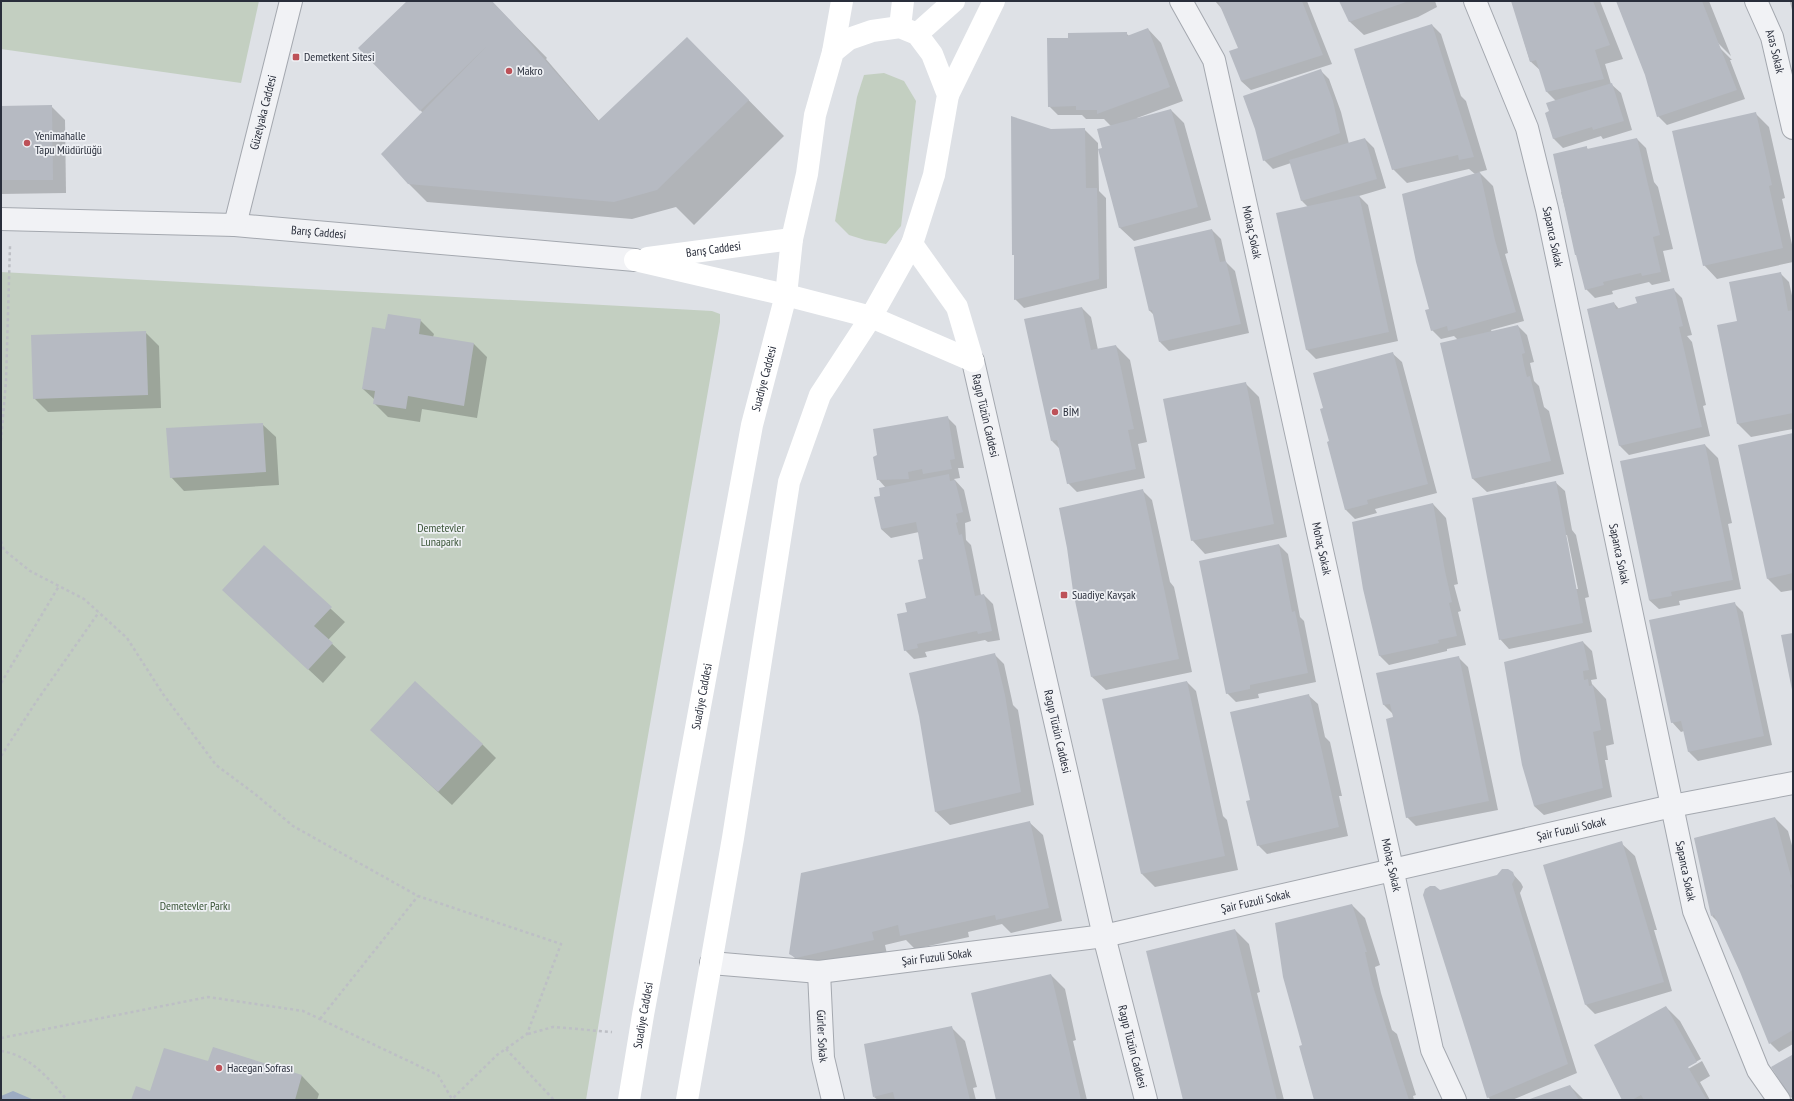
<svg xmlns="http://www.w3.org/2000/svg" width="1794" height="1101" font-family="'PT Sans Narrow',sans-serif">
<rect width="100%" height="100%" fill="#dee1e6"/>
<g fill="#c3cfc1">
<polygon points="1,1 259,1 241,83 1,49"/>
<polygon points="884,73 904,81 916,101 901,226 886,244 865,240 849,235 835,221 857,97 864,75"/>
<polygon points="1,272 712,311 720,314 720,322 614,931 586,1100 1,1100"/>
</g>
<polygon fill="#9dacc2" points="13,1091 34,1100 1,1100 1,1096"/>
<g fill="#0003" fill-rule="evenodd">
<polygon points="408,1 491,1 547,58 546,59 599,121 723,74 784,136 694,225 676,207 632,219 427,202 409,184 423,113 359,48"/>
<polygon points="1215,1 1307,1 1332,64 1251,90 1241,81 1239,48 1222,9"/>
<polygon points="1340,1 1435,1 1437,7 1418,17 1364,35 1350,22"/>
<polygon points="1512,1 1600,1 1623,59 1605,64 1611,84 1621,93 1632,130 1603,139 1601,136 1563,148 1554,139 1550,112 1556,101 1547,92 1541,71 1530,61"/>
<polygon points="1617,1 1709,1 1731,56 1718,43 1718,46 1732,60 1730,60 1745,99 1667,125 1658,116 1646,74"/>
<polygon points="1789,1 1793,1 1793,14 1790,2"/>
<polygon points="1432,25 1441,34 1461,96 1466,101 1487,170 1479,172 1493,186 1508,253 1505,254 1524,321 1491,330 1492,332 1518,326 1527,335 1534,362 1530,363 1534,381 1539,386 1544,407 1549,411 1564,474 1487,492 1473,479 1458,340 1454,336 1441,339 1432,330 1430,309 1475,174 1469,169 1407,183 1393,169"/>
<polygon points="1148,29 1161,43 1183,101 1137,118 1137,119 1171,110 1184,123 1211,220 1134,241 1120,228 1099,150 1103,149 1111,126 1104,119 1086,119 1082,115 1058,115 1049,106 1069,39 1126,33 1129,36"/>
<polygon points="1320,70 1329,79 1341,112 1349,144 1365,139 1374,148 1386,188 1359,196 1368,205 1398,341 1316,359 1307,350 1277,214 1308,207 1302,201 1291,163 1273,169 1264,160"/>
<polygon points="51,106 65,120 66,193 1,194 1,107"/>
<polygon points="1755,113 1769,127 1785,198 1782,199 1793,249 1793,262 1717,279 1704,265"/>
<polygon points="1084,129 1098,143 1099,191 1106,198 1107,288 1024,308 1015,299 1015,256 1013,254 1050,130"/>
<polygon points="1637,139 1646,148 1654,182 1658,187 1673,249 1663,251 1670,281 1652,285 1649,282 1612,291 1613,294 1595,298 1586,289 1561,192 1564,192 1586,147 1589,150"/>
<polygon points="1212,230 1221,239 1226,262 1235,271 1249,333 1169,351 1160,342 1154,315 1149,310"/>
<polygon points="1780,273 1789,282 1793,300 1793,429 1751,437 1738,424 1739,322"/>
<polygon points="1673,289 1682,298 1692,335 1687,336 1692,342 1706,405 1703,406 1710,436 1629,455 1620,446 1614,303 1619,309 1638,304"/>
<polygon points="1082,308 1091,317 1098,350 1116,346 1130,360 1147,442 1138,444 1145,478 1077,492 1068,483 1061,450 1052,441"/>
<polygon points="420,320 434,334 433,337 474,344 487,357 477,418 422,409 420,422 388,417 375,404 375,400 363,389 386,330"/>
<polygon points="145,332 159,346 161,408 48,412 34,398"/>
<polygon points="1392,353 1402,362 1437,493 1375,509 1377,513 1355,519 1346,510 1324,408"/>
<polygon points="1245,383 1259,397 1287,537 1205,554 1192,540"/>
<polygon points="947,417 956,426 964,468 958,468 960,478 954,479 964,490 971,521 965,523 966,540 971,545 981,595 984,595 993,604 1000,640 988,642 985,640 925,652 927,657 914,659 905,650 908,612 927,599 925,559 919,532 891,538 881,529 881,496 886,488 878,479"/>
<polygon points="262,424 276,437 279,485 184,491 171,477"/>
<polygon points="1793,434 1793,590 1781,592 1768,579"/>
<polygon points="1705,445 1718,458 1732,523 1728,524 1741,589 1679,601 1680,605 1659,609 1649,600"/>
<path d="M1555 482 1565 491 1572 530 1576 535 1589 597 1585 598 1592 632 1509 649 1500 639ZM1565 535H1567L1578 589H1576Z"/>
<polygon points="1143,491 1152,500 1170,582 1174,587 1192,672 1106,690 1092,677"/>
<polygon points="1433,504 1446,518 1458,584 1454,585 1461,611 1458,612 1466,645 1447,649 1447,651 1389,665 1380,656 1364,589"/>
<polygon points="1279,545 1288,554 1300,617 1304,621 1316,682 1258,694 1259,698 1236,702 1227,693"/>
<polygon points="264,547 345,622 328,640 346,657 323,683 223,590"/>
<polygon points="1734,603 1743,612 1772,745 1698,761 1689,752 1684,731 1681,732 1672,722"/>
<polygon points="1583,642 1592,651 1597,679 1591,680 1592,684 1606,699 1614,744 1606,746 1608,760 1605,760 1612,797 1544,815 1534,806"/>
<polygon points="994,654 1004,664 1013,705 1018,710 1034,805 950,825 936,812"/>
<polygon points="1459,658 1468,667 1498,810 1416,826 1407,817 1394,718 1393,714 1384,705 1377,674"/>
<polygon points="1187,682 1196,691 1223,816 1227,820 1238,870 1155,887 1142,874 1131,824"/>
<polygon points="1308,695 1318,704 1325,737 1330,742 1342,796 1339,796 1348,836 1267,854 1258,845 1253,801"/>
<polygon points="385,743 482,744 496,758 452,805"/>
<polygon points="1775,818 1788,831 1793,849 1793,1044 1779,1052 1770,1043 1741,972 1718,922 1712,916"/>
<polygon points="1029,822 1043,835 1062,921 1011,933 1002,924 968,932 969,937 915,949 906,940 885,945 887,954 804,967 790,953"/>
<polygon points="1621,843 1635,856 1657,930 1654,930 1672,991 1595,1014 1586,1005"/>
<polygon points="1512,873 1521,883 1523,887 1520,893 1577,1073 1512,1100 1491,1100 1488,1097 1440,891"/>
<polygon points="1352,905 1365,918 1380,965 1375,967 1381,993 1392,1030 1397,1034 1416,1095 1413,1096 1414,1100 1315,1100 1304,1045"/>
<polygon points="1235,930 1249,944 1260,992 1257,993 1284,1100 1184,1100"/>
<polygon points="1051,975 1065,989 1076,1040 1073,1041 1087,1100 996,1100"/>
<polygon points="1666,1007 1680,1021 1701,1059 1687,1067 1688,1069 1702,1061 1710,1076 1700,1082 1710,1100 1623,1100"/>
<polygon points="952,1028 965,1041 977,1087 973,1088 976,1100 878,1100 874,1097"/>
<polygon points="214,1048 302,1076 319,1094 317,1100 132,1100 209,1063"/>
<polygon points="1792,1056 1793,1057 1793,1099 1790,1096"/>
<polygon points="1570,1086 1584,1100 1529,1100"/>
</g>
<g fill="#b6bac2">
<polygon points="407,1 492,1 512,22 598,121 687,37 749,100 657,190 614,202 408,184 381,154 487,46 420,111 358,48"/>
<polygon points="1218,1 1302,1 1323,55 1241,81 1229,51 1238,48"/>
<polygon points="1339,1 1409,1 1349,22"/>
<polygon points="1511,1 1593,1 1610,45 1595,50 1604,79 1546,92 1536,60 1530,62"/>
<polygon points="1616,1 1702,1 1737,90 1657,117 1645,75"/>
<polygon points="1432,24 1474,157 1459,160 1458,155 1392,170 1354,49"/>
<polygon points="1148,28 1170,87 1097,114 1097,110 1076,110 1076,106 1048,107 1047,38 1068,38 1068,33 1127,32 1127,36"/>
<polygon points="1321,69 1333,101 1340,133 1263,161 1255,129 1243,96"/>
<polygon points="1612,83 1624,121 1593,130 1592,127 1553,139 1545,113 1549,111 1546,103"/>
<polygon points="52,105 53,180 1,180 1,106"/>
<polygon points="1171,109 1198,207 1119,228 1098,149 1102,148 1097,129"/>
<polygon points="1756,112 1772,185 1769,186 1783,248 1703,266 1672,131"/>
<polygon points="1011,116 1051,129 1085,128 1086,188 1097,188 1099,279 1014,300 1014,255 1012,255"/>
<polygon points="1365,138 1377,179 1301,201 1289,160"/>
<polygon points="1637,138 1660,235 1653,237 1661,272 1642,276 1641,273 1603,282 1604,285 1585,290 1576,255 1575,255 1553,154 1587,146 1587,149"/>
<polygon points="1480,172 1495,240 1516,312 1448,331 1447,326 1431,331 1425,310 1429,309 1416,262 1402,194"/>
<polygon points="1359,195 1389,332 1306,350 1276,213"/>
<polygon points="1212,229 1220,262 1226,261 1241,324 1159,342 1152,310 1149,311 1134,247"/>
<polygon points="1781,272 1788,311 1793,310 1793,413 1737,424 1717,325 1737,321 1729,282"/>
<polygon points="1674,288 1683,326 1679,327 1702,427 1619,446 1587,309 1614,302 1616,309 1637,303 1635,297"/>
<polygon points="1082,307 1091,350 1116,345 1134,429 1128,430 1136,469 1067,484 1057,440 1051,441 1024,319"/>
<polygon points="388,314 421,319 419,334 474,343 464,406 408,396 406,409 373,404 375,391 362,389 372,327 385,329"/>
<polygon points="1518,325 1525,353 1522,354 1524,365 1527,377 1530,376 1551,461 1472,479 1440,343"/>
<polygon points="146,331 148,395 33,399 31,335"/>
<polygon points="1393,352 1428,484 1367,500 1368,504 1345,510 1327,442 1329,441 1320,409 1323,408 1313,373"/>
<polygon points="1246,382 1274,524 1191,541 1163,399"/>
<polygon points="948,416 955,459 950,460 952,469 923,474 922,469 908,472 909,479 877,480 873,457 877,455 873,429"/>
<polygon points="263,423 266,472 170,478 166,428"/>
<polygon points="1793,433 1793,573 1767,579 1738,445"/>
<polygon points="1705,444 1733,580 1671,592 1672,596 1649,600 1620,461"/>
<polygon points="949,474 950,481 955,480 963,512 956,514 958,522 956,523 959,535 962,534 975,596 984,594 992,631 978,634 977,631 917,644 918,648 904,651 897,614 907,612 905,603 926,598 918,560 923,559 916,522 881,529 874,497 880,496 879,488"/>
<polygon points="1556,481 1583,623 1499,640 1472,498"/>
<polygon points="1143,489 1179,659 1091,677 1073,591 1067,548 1059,508"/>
<polygon points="1433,503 1445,571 1452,602 1449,603 1457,636 1438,640 1439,643 1379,656 1363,589 1352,522"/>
<polygon points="1279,544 1292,612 1295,611 1308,673 1250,685 1250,689 1226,694 1199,561"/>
<polygon points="264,545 332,607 314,626 333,643 308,670 222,590"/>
<polygon points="1735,602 1764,736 1688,752 1681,721 1671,723 1649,620"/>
<polygon points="1793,633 1793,690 1792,690 1781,635"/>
<polygon points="1583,641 1589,670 1583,671 1584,680 1588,679 1589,686 1593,685 1601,730 1593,732 1603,788 1534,806 1522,765 1504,662"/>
<polygon points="995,653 1005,695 1021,792 935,812 919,716 909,673"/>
<polygon points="1459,656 1489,801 1406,818 1386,719 1393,717 1390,704 1383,705 1376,673"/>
<polygon points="415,681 483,744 438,792 370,730"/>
<polygon points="1187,681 1225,856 1141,874 1102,699"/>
<polygon points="1309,694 1339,827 1257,846 1246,801 1250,800 1230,712"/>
<polygon points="1775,817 1793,884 1790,885 1793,892 1793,1030 1769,1044 1740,972 1714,915 1711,916 1694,838"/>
<polygon points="1030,821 1049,908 996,920 995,915 900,936 898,925 872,932 874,940 796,958 789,954 801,873"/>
<polygon points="1622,841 1664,982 1585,1005 1543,865"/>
<polygon points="1502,869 1508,869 1513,872 1515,878 1512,884 1568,1064 1487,1098 1423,895 1425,889 1430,886 1435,886 1440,890 1497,875"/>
<polygon points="1352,904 1367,952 1365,952 1372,983 1409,1100 1314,1100 1299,1046 1302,1045 1283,977 1275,923"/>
<polygon points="1235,929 1277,1100 1183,1100 1146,951"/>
<polygon points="1051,974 1081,1100 996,1100 971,993"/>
<polygon points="1666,1006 1697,1062 1688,1067 1707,1100 1644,1100 1641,1095 1632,1100 1622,1100 1594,1045"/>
<polygon points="952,1026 970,1100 895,1100 893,1092 873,1097 864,1044"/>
<polygon points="213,1047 302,1075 295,1100 131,1100 136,1086 150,1091 164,1048 208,1061"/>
<polygon points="1792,1055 1793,1095 1790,1097 1771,1067"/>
<polygon points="1570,1085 1579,1100 1527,1100"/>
</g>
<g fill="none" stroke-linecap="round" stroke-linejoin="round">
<g stroke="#a4a8af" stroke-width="24">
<g id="minor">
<path id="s1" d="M1181 1 1214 60 1432 1050 1455 1100"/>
<path id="s2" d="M1475 1 1527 128 1547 209 1694 911 1758 1070 1779 1100"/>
<path id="s3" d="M1756 1 1772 37 1793 128"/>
<path id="s4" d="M1 219 235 225 635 260"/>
<path id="s5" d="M235 225 291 1"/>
<path id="s6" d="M711 963 819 972 1104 936 1672 806 1793 783"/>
<path id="s7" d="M819 972 823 1058 833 1100"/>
</g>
</g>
<g stroke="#a4a8af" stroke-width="24">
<g id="tertiary">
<path id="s8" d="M973 361 1104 936 1146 1100"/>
</g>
</g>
<g stroke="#bdbfc5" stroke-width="2.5" stroke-dasharray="3 3" stroke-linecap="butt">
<polyline points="1,441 6,381 10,246"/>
<polyline points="1,541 4,550 30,571 84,599 127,638 163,694 216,765 255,794 293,826 418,896 561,944 527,1034 497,1055 451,1100"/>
<polyline points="1,683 59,586"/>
<polyline points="1,756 36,702 99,612"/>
<polyline points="320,1019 418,896"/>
<polyline points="528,1034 553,1027 612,1032"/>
<polyline points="1,1038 208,997 303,1011 438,1075 452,1099"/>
<polyline points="506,1049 554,1100"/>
<path d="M1 1051C30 1055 49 1079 67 1100"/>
</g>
<use href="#minor" stroke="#f1f2f5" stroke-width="22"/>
<use href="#tertiary" stroke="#f1f2f5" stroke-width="22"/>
<g stroke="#fff" stroke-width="22">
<polyline points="900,27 903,1"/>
<polyline points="917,34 954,1"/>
<polyline points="833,52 842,1"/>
<polyline points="948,95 994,1"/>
<polyline points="912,244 957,307 973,361"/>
<path id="s9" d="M648 258 792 239"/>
<path id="s10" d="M629 1100 643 1015 752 425 786 295 635 260"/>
<polyline points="687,1100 733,838 789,482 820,395 871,317 912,244 934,175 948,95 932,54 917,34 900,27 872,31 849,39 833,52 815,115 807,174 792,239 786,295 871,317 973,361"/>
</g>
</g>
<g fill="#bd5158" stroke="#eef0f4" stroke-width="1.5">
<rect x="292" y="53" width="8" height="8" rx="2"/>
<circle cx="509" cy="71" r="4"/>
<circle cx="27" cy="143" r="4"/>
<circle cx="1055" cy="412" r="4"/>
<rect x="1060" y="591" width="8" height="8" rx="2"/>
<circle cx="219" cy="1068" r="4"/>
</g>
<g text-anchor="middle" stroke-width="3.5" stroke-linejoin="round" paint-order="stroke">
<g font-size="12" fill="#292e3b" stroke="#eef0f4">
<text dy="4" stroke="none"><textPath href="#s3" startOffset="54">Aras Sokak</textPath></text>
<text dy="4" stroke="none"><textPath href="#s5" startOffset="116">Güzelyaka Caddesi</textPath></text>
<text dy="4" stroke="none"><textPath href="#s4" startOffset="318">Barış Caddesi</textPath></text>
<text dy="4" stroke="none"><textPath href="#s1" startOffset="244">Mohaç Sokak</textPath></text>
<text dy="4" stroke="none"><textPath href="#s2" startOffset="249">Sapanca Sokak</textPath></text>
<text dy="4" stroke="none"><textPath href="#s9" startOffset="66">Barış Caddesi</textPath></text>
<text dy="4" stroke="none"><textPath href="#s10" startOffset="734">Suadiye Caddesi</textPath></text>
<text dy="4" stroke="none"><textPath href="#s8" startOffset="56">Ragıp Tüzün Caddesi</textPath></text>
<text dy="4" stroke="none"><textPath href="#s1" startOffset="568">Mohaç Sokak</textPath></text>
<text dy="4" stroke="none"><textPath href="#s2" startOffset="573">Sapanca Sokak</textPath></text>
<text dy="4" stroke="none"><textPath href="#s10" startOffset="410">Suadiye Caddesi</textPath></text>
<text dy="4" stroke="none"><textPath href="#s8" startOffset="380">Ragıp Tüzün Caddesi</textPath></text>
<text dy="4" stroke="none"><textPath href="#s6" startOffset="875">Şair Fuzuli Sokak</textPath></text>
<text dy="4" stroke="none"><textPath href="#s1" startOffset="892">Mohaç Sokak</textPath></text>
<text dy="4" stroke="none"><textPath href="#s2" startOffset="897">Sapanca Sokak</textPath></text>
<text dy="4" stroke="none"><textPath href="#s6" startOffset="551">Şair Fuzuli Sokak</textPath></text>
<text dy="4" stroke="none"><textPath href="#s6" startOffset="227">Şair Fuzuli Sokak</textPath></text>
<text dy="4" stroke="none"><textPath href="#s10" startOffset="86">Suadiye Caddesi</textPath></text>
<text dy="4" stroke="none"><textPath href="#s7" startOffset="64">Gürler Sokak</textPath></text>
<text dy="4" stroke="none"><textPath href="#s8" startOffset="704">Ragıp Tüzün Caddesi</textPath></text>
</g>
<g font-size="12" fill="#292e3b" stroke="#eef0f4" text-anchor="start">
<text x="304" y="61">Demetkent Sitesi</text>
<text x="517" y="75">Makro</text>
<text x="35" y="140">Yenimahalle<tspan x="35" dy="14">Tapu Müdürlüğü</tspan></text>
<text x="1063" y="416">BİM</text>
<text x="1072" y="599">Suadiye Kavşak</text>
<text x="227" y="1072">Hacegan Sofrası</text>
</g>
<g font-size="12" fill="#3b5538" stroke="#eef0f4">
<text x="441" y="532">Demetevler<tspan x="441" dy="14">Lunaparkı</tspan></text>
<text x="195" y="910">Demetevler Parkı</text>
</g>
</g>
<rect width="1794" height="1101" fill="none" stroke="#292e3b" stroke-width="4"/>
</svg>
